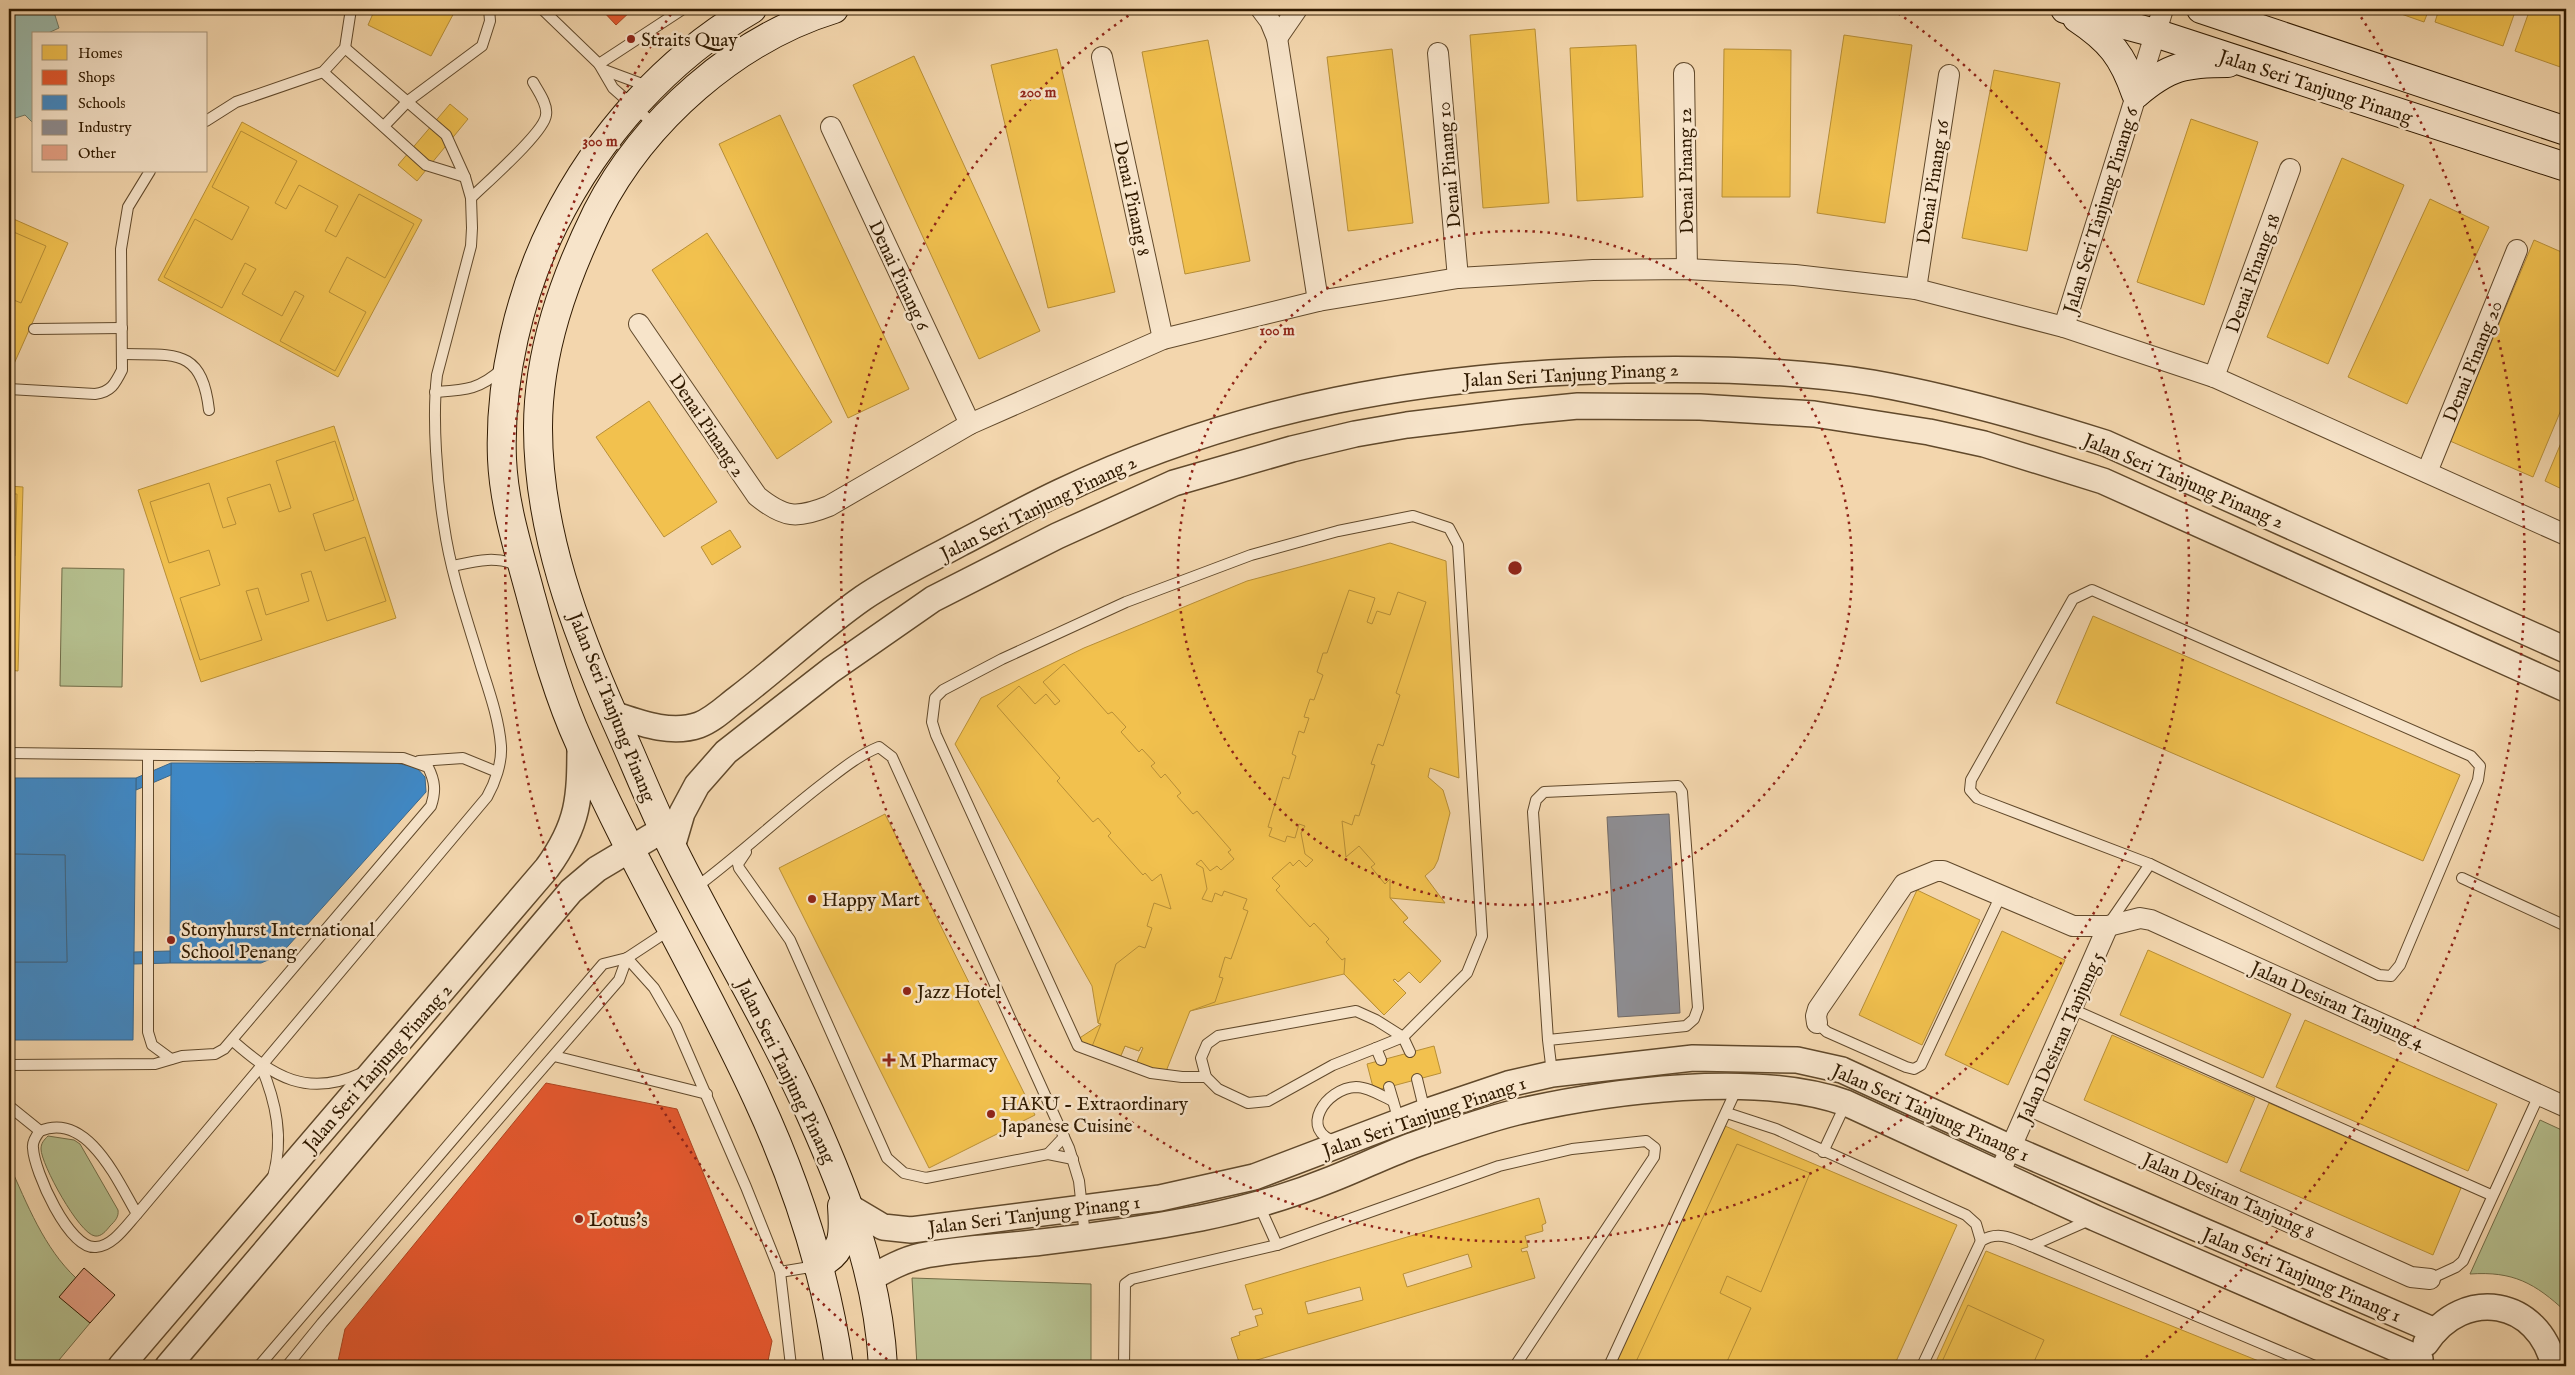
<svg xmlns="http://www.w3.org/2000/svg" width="2575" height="1375" font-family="'IM FELL English',serif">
<rect width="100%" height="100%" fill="#f3d6ad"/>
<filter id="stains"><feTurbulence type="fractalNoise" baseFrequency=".004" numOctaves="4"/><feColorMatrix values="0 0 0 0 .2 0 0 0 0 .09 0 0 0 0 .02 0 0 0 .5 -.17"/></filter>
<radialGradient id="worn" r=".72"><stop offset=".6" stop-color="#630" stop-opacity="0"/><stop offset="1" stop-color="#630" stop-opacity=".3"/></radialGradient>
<g fill="#b5bf8e" stroke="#726c47">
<polygon points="62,568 124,569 122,687 60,686"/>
<path d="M2540 1120 2566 1132V1312C2535 1283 2513 1271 2470 1274Z"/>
<path d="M48 1136 74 1140 80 1144 118 1210C119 1217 115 1221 110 1226 106 1231 101 1237 95 1236 79 1234 41 1164 41 1149 41 1143 44 1140 48 1136Z"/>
<path d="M9 1164C27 1204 44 1248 76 1278L60 1297 90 1323 54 1366H9Z"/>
<polygon points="912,1278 1091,1284 1091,1366 917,1366"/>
</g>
<polygon fill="#9bb9aa" stroke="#707966" points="9,9 53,9 59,28 46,34 34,34 34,124 25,115 9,120"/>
<g fill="#f2c14e" stroke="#b88f37" fill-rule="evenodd">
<polygon points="375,9 456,9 431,56 368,25"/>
<polygon points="2387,9 2429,9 2424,22"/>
<polygon points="2439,9 2516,9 2503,46 2435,22"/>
<polygon points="2530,9 2566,9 2566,69 2515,51"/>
<polygon points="1535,29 1549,203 1483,208 1470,35"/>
<polygon points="1844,35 1912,45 1885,223 1817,213"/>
<polygon points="1208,40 1250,261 1185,274 1142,52"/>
<polygon points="1636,45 1643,197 1577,201 1570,48"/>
<polygon points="1057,49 1115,292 1048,308 991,65"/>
<polygon points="1392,49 1413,223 1348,231 1327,57"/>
<polygon points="1724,49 1791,50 1790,197 1722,197"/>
<polygon points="914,56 1040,331 979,359 853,85"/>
<polygon points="1994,70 2060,83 2027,251 1962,238"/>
<polygon points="450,104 468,119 417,181 398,165"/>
<polygon points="780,115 909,389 848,418 719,144"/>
<polygon points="2191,119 2258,142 2204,305 2137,282"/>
<polygon points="242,122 422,220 338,377 158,280"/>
<polygon points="241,131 297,161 275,203 286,209 299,185 338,206 325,231 336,237 359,194 414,224 385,278 347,257 329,292 366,312 335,371 280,341 304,296 295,291 282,316 242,294 256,269 245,263 222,308 164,277 195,219 232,240 249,207 212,187"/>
<polygon points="2342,158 2404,185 2328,364 2267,337"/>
<polygon points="2430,199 2489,227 2407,404 2348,377"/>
<polygon points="9,217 68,243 9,375"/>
<polygon points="9,230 46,246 21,303 9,298"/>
<polygon points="707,233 832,422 777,459 652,270"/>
<polygon points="2534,240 2566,254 2566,398 2533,477 2450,441"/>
<polygon points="649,401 717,502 664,537 596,437"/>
<polygon points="334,426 396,618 201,682 138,490"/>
<polygon points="2566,431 2566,491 2545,481"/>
<polygon points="335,441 354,500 313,514 325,551 365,537 386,601 327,621 311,571 301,574 309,601 266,615 258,588 246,591 262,640 200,660 180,598 220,585 209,550 169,563 150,502 209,483 223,528 236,524 227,498 270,484 279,512 291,508 276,461"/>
<polygon points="9,486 23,487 18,671 9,670"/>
<polygon points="9,494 17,494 15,556 9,556"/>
<polygon points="730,530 741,547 712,565 701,547"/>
<polygon points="1390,543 1446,561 1459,778 1430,768 1428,777 1443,790 1450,813 1438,860 1434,868 1425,876 1445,903 1390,898 1408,918 1403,922 1441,961 1420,983 1409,972 1398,982 1395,979 1393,980 1406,993 1384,1015 1344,974 1190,1011 1152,1065 1165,1074 1136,1064 1143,1048 1141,1047 1139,1051 1125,1046 1119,1060 1091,1049 1078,1039 1101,1024 1098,1023 1092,986 955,744 981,698 1084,648 1247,581"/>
<polygon points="1349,590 1375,598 1367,622 1372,624 1377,611 1390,615 1398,592 1426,602 1396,693 1400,695 1383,746 1378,744 1371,764 1375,765 1359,816 1355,815 1352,825 1342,821 1346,857 1359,846 1375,864 1371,867 1385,884 1390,879 1390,898 1408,918 1403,922 1441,961 1420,983 1409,972 1398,982 1395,979 1393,980 1406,993 1384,1015 1344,974 1345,958 1342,960 1326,942 1329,939 1314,923 1310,927 1276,890 1280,886 1272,878 1290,862 1293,866 1299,860 1306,867 1313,860 1305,854 1301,833 1305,826 1299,824 1295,838 1287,836 1285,842 1269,836 1272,828 1268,827 1283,777 1289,779 1296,756 1292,754 1299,731 1304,733 1309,718 1304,717 1310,699 1314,700 1323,675 1317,672 1323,653 1327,653"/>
<polygon points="9,595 14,595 12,662 9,662"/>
<polygon points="2093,616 2460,775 2423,861 2056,703"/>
<polygon points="1064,664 1108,714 1112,712 1126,727 1121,732 1139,752 1142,749 1155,763 1151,766 1161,778 1165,774 1181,793 1177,796 1193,814 1197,811 1231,850 1228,852 1234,859 1221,870 1217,866 1210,871 1201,860 1196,864 1203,868 1207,889 1202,899 1212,902 1215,893 1222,896 1224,891 1247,899 1243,909 1248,911 1231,959 1225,957 1219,977 1223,978 1215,1002 1190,1011 1165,1074 1136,1064 1143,1048 1141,1047 1139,1051 1125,1046 1119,1060 1091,1049 1101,1024 1098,1023 1116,964 1139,946 1145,948 1152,928 1147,926 1154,903 1171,909 1161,874 1152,881 1145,873 1143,875 1108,836 1111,833 1098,818 1093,822 1057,781 1060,778 997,706 1019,686 1035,704 1046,694 1055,705 1060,701 1043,682"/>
<polygon points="885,814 1035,1115 929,1168 779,868"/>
<polygon points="1917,890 1980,920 1922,1045 1859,1015"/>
<polygon points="2002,931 2065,960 2008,1085 1945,1055"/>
<polygon points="2148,950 2291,1014 2263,1078 2120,1015"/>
<polygon points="2305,1020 2497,1104 2468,1171 2276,1087"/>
<polygon points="2112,1035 2255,1098 2227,1163 2084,1100"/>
<polygon points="1434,1046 1441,1073 1374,1091 1367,1064"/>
<polygon points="2269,1103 2461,1188 2433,1255 2240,1171"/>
<polygon points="1725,1126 1957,1225 1894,1366 1614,1366"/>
<polygon points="1737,1144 1810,1173 1761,1292 1727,1276 1720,1293 1751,1308 1725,1366 1634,1366"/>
<path d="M1539 1198 1546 1223 1542 1225 1543 1231 1525 1236 1528 1247 1521 1249 1522 1252 1527 1251 1535 1278 1240 1365 1231 1338 1240 1335 1239 1332 1258 1326 1255 1316 1263 1314 1261 1308 1253 1310 1245 1285ZM1468 1254 1472 1267 1407 1287 1403 1274ZM1360 1287 1363 1300 1308 1314 1305 1302Z"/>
<polygon points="1986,1251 2271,1366 1934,1366"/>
<polygon points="1968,1305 2044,1340 2032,1366 1940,1366"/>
</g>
<g fill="#e4572e" stroke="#ae4520">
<polygon points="601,9 633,9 616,25"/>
<polygon points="546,1083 677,1109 772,1341 767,1366 337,1366 345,1329"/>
</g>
<g fill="#3f88c5" stroke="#3a678a">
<polygon points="171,763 395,763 416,767 425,777 426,792 280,955 261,963 170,963"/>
<polygon points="171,763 171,775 136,790 136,778"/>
<polygon points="9,778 136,778 133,1040 9,1040 9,962 67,962 65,855 9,854"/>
<polygon points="9,854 65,855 67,962 9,962"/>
<polygon points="170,951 170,963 134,964 134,952"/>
</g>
<polygon fill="#8d8d92" stroke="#716a66" points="1669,814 1680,1013 1618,1017 1607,817"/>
<polygon fill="#e5a084" stroke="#301a00" points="84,1268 115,1295 90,1323 59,1297"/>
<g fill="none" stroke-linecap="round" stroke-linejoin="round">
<g stroke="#61492b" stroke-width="12">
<g id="service">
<polyline points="542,9 599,64 613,88 656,126"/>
<polyline points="599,64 683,9"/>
<polyline points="604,70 650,87"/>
<polyline points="323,72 426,165 465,177"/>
<polyline points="206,121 236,102 323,72 345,48 351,9"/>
<polyline points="384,126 408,101 482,46 490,21 489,9"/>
<path d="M471 198C485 184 545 132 546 115 548 104 538 91 533 82"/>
<polyline points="34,329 122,328"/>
<path d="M123 354C175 355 202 348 209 410"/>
<path d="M9 389 95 394C111 392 115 384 122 370L121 249 128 207 150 171"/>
<path d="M435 392C465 390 479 390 502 369"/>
<path d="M453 566C475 561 497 555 518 566"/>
<polygon points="2092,590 2471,756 2480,766 2478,780 2400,965 2391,976 2379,975 2150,864 1977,798 1970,790 1971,780 2073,599"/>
<path d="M9 753 403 758 428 767C435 781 436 791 431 806L224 1049 215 1054 182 1056 155 1064 9 1065"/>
<polyline points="148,755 148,1032 152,1045 171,1059"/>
<polyline points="419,761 463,758 497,772"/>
<polyline points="746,852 738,864 739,868 790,940 887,1158 904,1173 926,1178 1048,1154 1073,1159"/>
<polyline points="2462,878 2566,926"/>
<path d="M693 881 703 882C745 850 783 814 825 782 842 769 859 755 879 747L892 757 1069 1148 1079 1181 1085 1236"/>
<polyline points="2108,925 2150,864"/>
<polyline points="627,958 654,988 676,1026 746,1187 780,1272 791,1366"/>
<polyline points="2072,1009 2491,1195"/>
<polyline points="1817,1023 1827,1032 1906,1067 1914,1069 1921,1065 2001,895"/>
<polyline points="1548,1040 1686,1026 1694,1019 1698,1008 1682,792 1678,786 1544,792 1536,800 1533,812 1548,1040 1552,1073"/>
<path d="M233 1041C274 1077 307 1098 362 1073"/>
<polyline points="554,1056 707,1094"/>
<polyline points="1381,1060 1376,1048 1333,1065 1268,1101 1248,1103 1218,1089 1206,1077 1201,1058 1207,1044 1218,1036 1356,1011 1376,1020 1403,1037 1410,1052"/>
<path d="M261 1066C276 1102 284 1138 273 1177"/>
<polyline points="1206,1077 1182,1077 1151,1073 1078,1046 936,735 932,722 935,698 943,690 1002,659 1126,602 1251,555 1338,531 1413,516 1449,528 1458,545 1482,936 1467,973 1403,1037 1376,1048"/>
<polyline points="1417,1079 1425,1112"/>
<polyline points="1389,1087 1399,1121"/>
<polyline points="9,1106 40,1131"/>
<polyline points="1727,1113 1776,1129 1966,1215 1976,1224 1981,1241"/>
<path d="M1337 1142C1297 1131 1326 1088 1356 1087 1368 1087 1382 1096 1393 1101"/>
<polyline points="1823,1152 1846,1103"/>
<polyline points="1048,1154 1064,1137"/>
<polyline points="1259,1205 1277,1245"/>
<path d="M137 1214C118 1182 88 1111 40 1131 36 1136 32 1142 33 1148 34 1171 69 1250 96 1247 113 1246 126 1226 137 1214L487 797C495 783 502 763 501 746 499 720 490 694 482 669 468 622 451 575 444 526 437 483 432 419 437 375L471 246 472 228 471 198 465 177 446 135 345 48"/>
<polyline points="2031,1246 2092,1219"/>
<polyline points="780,1272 816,1266"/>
<polyline points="2430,1279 2456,1267 2463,1261 2539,1095"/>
<polyline points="259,1366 603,964 627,958 671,929"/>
<polyline points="287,1366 322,1323 619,980 627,958"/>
<polyline points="1124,1366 1125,1284 1132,1279 1277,1245 1499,1166 1572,1149 1646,1141 1655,1148 1654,1157 1515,1366"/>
<polyline points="1609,1366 1737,1088"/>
<path d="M1922 1366 1981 1241C1999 1230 2013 1239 2031 1246L2315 1366"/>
</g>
</g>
<g stroke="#61492b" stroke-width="22">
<g id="minor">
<polyline points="1261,9 1270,21 1277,38 1318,301"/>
<polyline points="1277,38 1297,9"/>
<polyline points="1438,53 1458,278"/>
<polyline points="1102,57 1163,339"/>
<polyline points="1684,73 1687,269"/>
<polyline points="831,127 970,424"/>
<polyline points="1916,289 1949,75"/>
<path d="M639 324 757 496C784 518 797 519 829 506L970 424 1163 339 1318 301 1458 278 1593 270 1687 269 1795 275 1916 289 2064 327 2214 377 2566 535"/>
<polyline points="2064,327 2163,9"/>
<polyline points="2214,377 2290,169"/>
<polyline points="2427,472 2517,250"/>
<polyline points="1817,1023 1816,1016 1818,1009 1904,884 1936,871 1943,871 2073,926 2108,926 2140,918 2151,920 2566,1107"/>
<polyline points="2030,1106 2411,1277 2430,1279"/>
<polyline points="2000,1172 2108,926"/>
</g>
</g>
<g stroke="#61492b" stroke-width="28">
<g id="tertiary">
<path d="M613 714C640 723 671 735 699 725 713 720 726 707 738 698 780 666 820 628 863 598 894 577 928 561 961 543 994 526 1026 508 1060 492 1240 406 1428 374 1626 370 1708 368 1792 370 1873 383 1952 397 2029 419 2105 443L2566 650"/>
<polyline points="672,847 682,813 697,785 726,752 831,670 933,599 1057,536 1174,483 1292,449 1355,434 1407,425 1516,412 1578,406 1700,407 1814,414 1929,432 1984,444 2103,481 2566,689"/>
<polyline points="851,1208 883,1227 911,1230 1160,1198 1254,1177 1425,1112 1508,1084 1552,1074 1693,1058 1797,1060 1842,1070 2011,1148 2435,1331"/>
<path d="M871 1278C887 1269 903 1260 921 1256 960 1248 1002 1247 1042 1242 1095 1236 1149 1228 1201 1218 1246 1209 1290 1196 1332 1179 1358 1169 1384 1156 1411 1146 1445 1134 1481 1121 1517 1112 1609 1091 1756 1071 1846 1103L2095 1218 2420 1359"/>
<path d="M2426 1343C2464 1286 2539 1299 2554 1366"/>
<path d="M121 1366 547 868C579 824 580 798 580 744"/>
<polyline points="168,1366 571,891 597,869 664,829"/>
</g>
</g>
<g stroke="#301a00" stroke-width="30">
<g id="secondary">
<path d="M752 9C667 58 598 136 554 224 519 294 499 381 502 459 504 505 518 548 530 593 544 644 558 696 580 744 633 865 702 978 757 1098 796 1182 826 1274 839 1366"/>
<path d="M834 9C736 39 644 120 597 212 564 279 538 352 538 428 538 530 575 629 616 721 635 763 652 807 673 849 717 938 769 1022 810 1113 847 1196 878 1274 883 1366"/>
<polyline points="2065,9 2155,33 2566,167"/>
<polyline points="2201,9 2566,131"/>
<path d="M2077 18C2110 40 2123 56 2136 94 2169 66 2185 63 2228 63"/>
<path d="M817 1265C845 1253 844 1234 842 1206"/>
</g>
</g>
<use href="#service" stroke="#f7e4ca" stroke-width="10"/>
<use href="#minor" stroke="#f7e4ca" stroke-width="20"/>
<use href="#tertiary" stroke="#f7e4ca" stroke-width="25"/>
<use href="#secondary" stroke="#f7e4ca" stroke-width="28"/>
</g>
<g fill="none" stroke="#8f2418" stroke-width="2.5" stroke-dasharray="2.5 5">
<circle cx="1515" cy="568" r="337"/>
<path d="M1892 9A674 674 0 1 1 1138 9"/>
<path d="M893 1364A1010 1010 0 0 1 673 11M2357 11A1010 1010 0 0 1 2137 1364"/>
</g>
<g fill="#8f2418" stroke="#f7e4ca" stroke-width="2">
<circle cx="631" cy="39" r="5"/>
<circle cx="812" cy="899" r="5"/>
<circle cx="171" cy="940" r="5"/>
<circle cx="907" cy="991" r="5"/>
<path d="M886.5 1052.5h5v5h5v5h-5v5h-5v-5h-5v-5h5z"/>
<circle cx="991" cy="1114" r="5"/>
<circle cx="579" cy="1219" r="5"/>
</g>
<g text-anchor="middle" stroke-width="5" stroke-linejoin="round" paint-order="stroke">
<g font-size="19" fill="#301a00" stroke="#f7e4ca" text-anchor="start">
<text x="641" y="46">Straits Quay</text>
<text x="822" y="906">Happy Mart</text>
<text x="181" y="936">Stonyhurst International<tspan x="181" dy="22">School Penang</tspan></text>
<text x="917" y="998">Jazz Hotel</text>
<text x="899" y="1067">M Pharmacy</text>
<text x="1001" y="1110">HAKU - Extraordinary<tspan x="1001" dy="22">Japanese Cuisine</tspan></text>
<text x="589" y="1226">Lotus's</text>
</g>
<g font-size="19" fill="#301a00" stroke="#f7e4ca">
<text transform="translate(2316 86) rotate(18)" y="7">Jalan Seri Tanjung Pinang</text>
<text transform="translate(1448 165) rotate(-95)" y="7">Denai Pinang 10</text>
<text transform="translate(1685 171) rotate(-91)" y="7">Denai Pinang 12</text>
<text transform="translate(1932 182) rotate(-81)" y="7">Denai Pinang 16</text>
<text transform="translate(1133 198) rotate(78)" y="7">Denai Pinang 8</text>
<text transform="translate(2100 210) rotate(-73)" y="7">Jalan Seri Tanjung Pinang 6</text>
<text transform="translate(2252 273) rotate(-70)" y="7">Denai Pinang 18</text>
<text transform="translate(900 275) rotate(65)" y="7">Denai Pinang 6</text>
<text transform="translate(2472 361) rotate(-68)" y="7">Denai Pinang 20</text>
<text transform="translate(1571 374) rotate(-3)" y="7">Jalan Seri Tanjung Pinang 2</text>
<text transform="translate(708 425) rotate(56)" y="7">Denai Pinang 2</text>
<text transform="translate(2184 480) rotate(23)" y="7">Jalan Seri Tanjung Pinang 2</text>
<text transform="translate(1038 507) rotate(-26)" y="7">Jalan Seri Tanjung Pinang 2</text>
<text transform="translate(613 707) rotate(68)" y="7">Jalan Seri Tanjung Pinang</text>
<text transform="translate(2338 1004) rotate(24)" y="7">Jalan Desiran Tanjung 4</text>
<text transform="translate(2060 1037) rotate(-66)" y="7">Jalan Desiran Tanjung 5</text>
<text transform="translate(377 1067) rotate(-49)" y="7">Jalan Seri Tanjung Pinang 2</text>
<text transform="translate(787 1071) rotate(64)" y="7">Jalan Seri Tanjung Pinang</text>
<text transform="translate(1931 1112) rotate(24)" y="7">Jalan Seri Tanjung Pinang 1</text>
<text transform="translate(1424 1116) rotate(-19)" y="7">Jalan Seri Tanjung Pinang 1</text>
<text transform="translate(2229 1195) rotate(24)" y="7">Jalan Desiran Tanjung 8</text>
<text transform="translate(1034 1214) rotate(-7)" y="7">Jalan Seri Tanjung Pinang 1</text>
<text transform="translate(2302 1274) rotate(23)" y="7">Jalan Seri Tanjung Pinang 1</text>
</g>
</g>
<circle cx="1515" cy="568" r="8" fill="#8f2418" stroke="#f7e4ca" stroke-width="2.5"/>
<g font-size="15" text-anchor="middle" font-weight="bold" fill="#8f2418" stroke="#f7e4ca" stroke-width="5" stroke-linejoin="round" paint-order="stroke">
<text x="1038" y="97">200 m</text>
<text x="600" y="146">300 m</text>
<text x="1277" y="335">100 m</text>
</g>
<rect width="2575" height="1375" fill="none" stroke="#f3d6ad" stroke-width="30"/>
<rect x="10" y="10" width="2555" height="1355" fill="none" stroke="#301a00" stroke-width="2.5"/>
<rect x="15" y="15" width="2545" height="1345" fill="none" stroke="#301a00"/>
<rect x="32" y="32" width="175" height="140" fill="#f7e4ca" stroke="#a79379"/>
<rect x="42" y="45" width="25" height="15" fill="#f2c14e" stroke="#a79379"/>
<text x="78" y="58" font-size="15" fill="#301a00">Homes</text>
<rect x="42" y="70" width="25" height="15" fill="#e4572e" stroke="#a79379"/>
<text x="78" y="82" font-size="15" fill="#301a00">Shops</text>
<rect x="42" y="95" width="25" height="15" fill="#3f88c5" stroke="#a79379"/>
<text x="78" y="108" font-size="15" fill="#301a00">Schools</text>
<rect x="42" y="120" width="25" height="15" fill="#8d8d92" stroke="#a79379"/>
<text x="78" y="132" font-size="15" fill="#301a00">Industry</text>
<rect x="42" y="145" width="25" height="15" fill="#e5a084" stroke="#a79379"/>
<text x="78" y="158" font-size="15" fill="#301a00">Other</text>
<rect width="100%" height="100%" filter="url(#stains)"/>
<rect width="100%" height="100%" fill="url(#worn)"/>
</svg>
